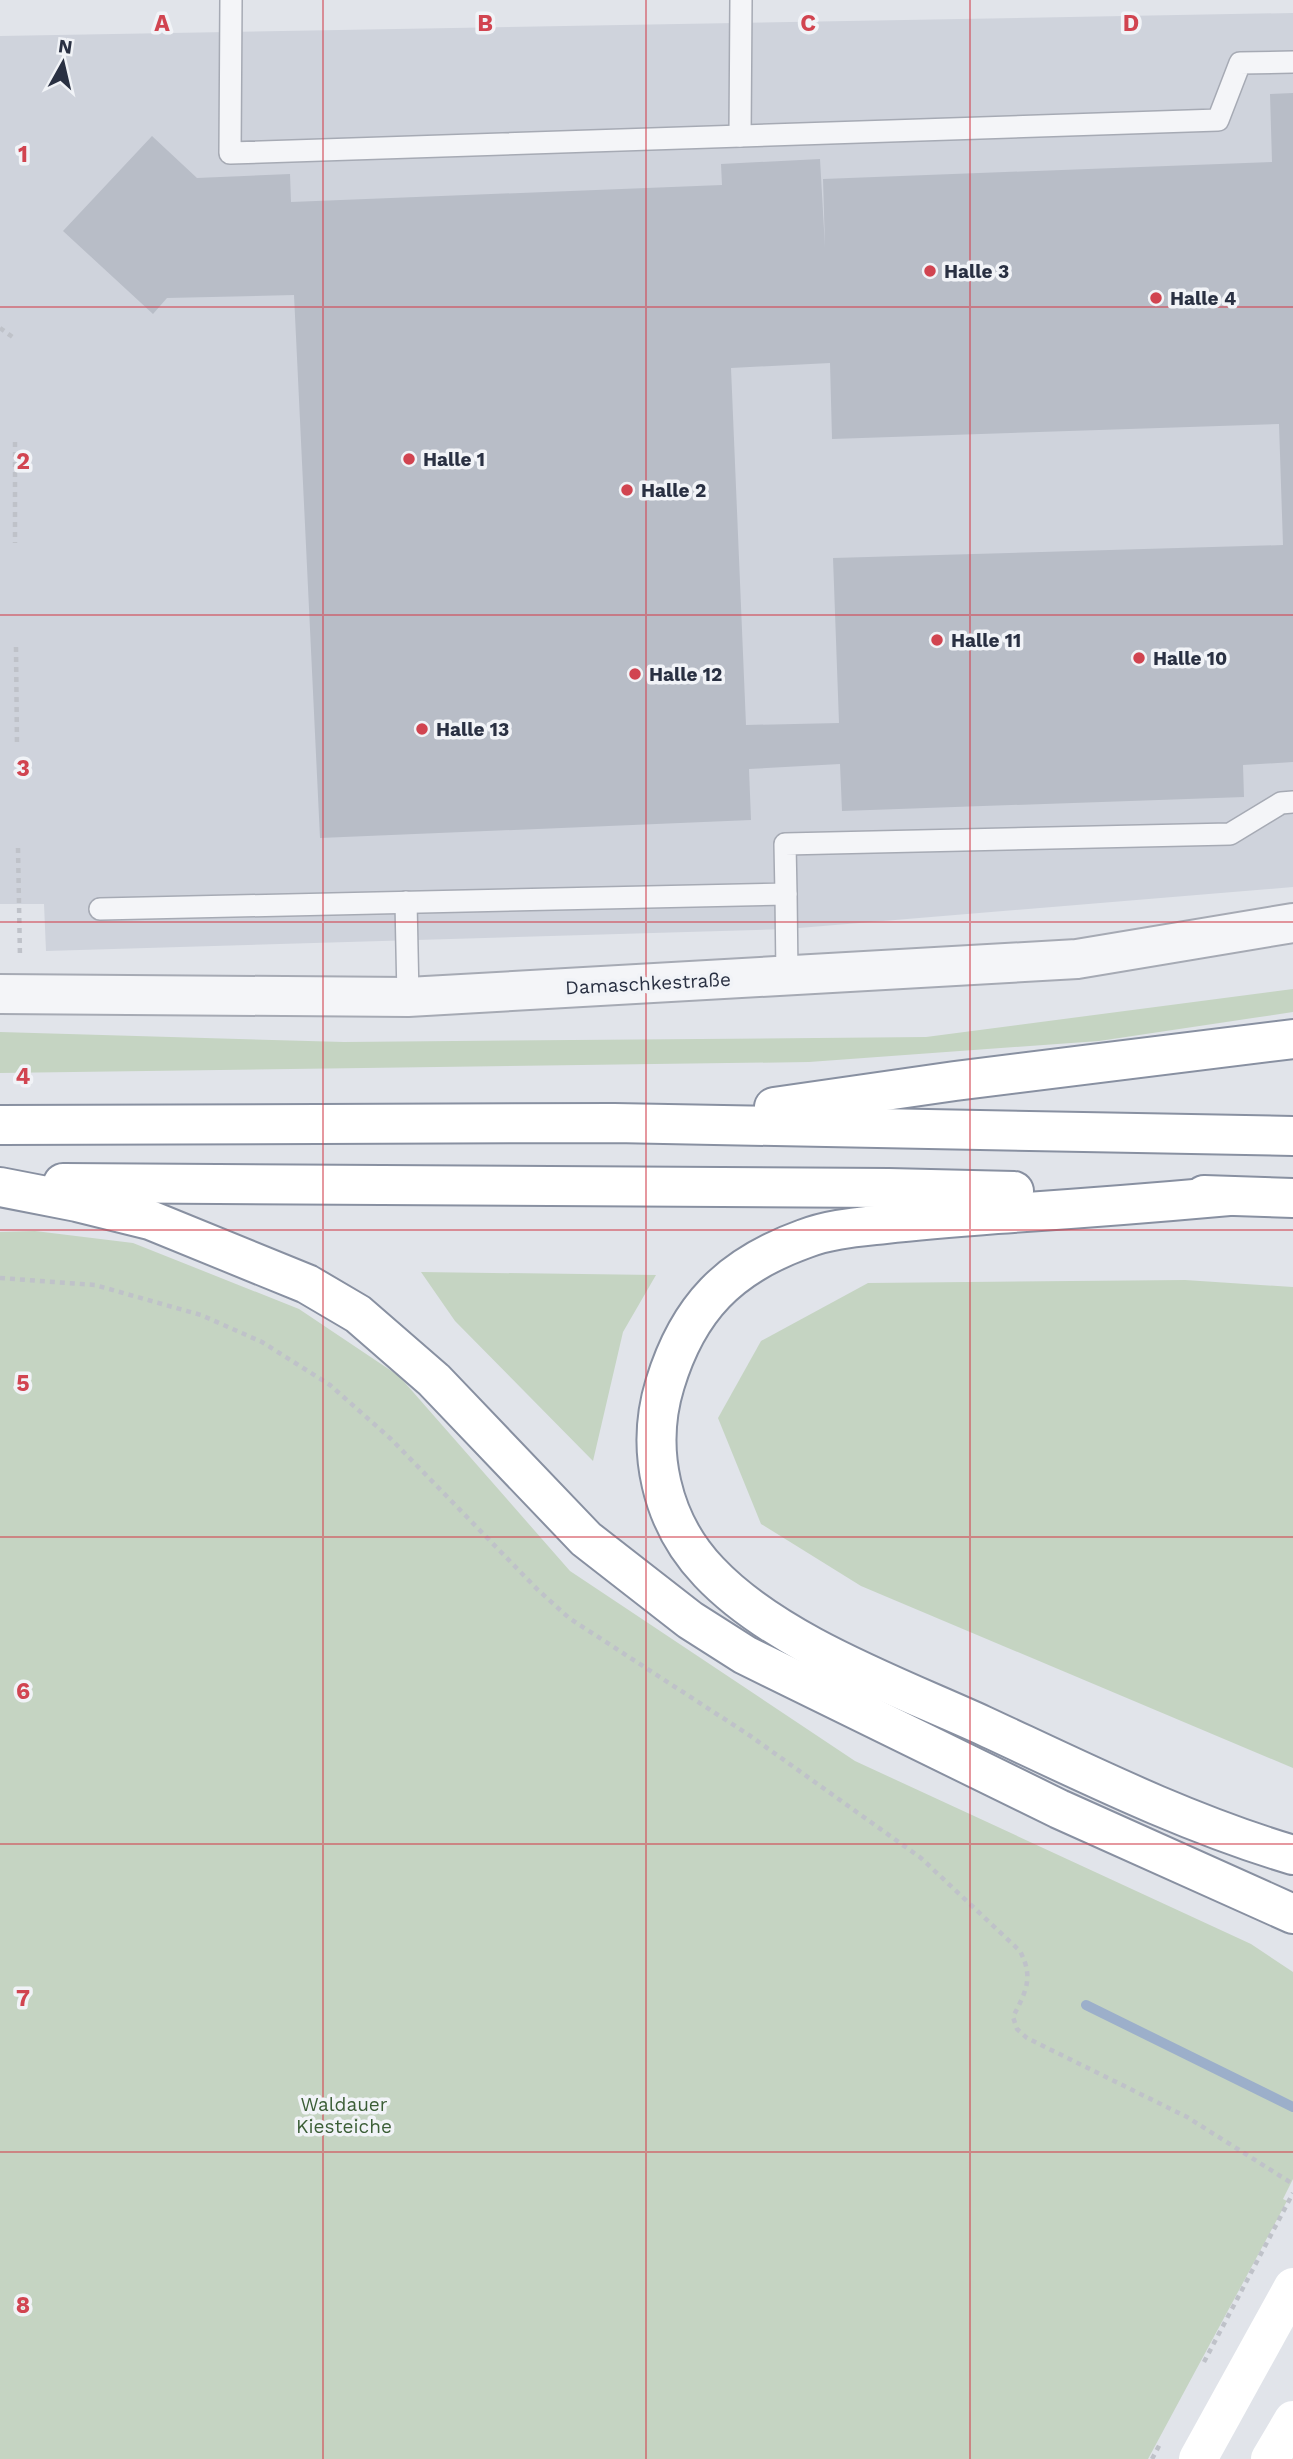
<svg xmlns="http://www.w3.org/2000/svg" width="1293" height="2459" font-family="'Work Sans',sans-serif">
<rect width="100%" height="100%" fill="#e1e4ea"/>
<polygon fill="#cfd3dc" points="1293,13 1293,887 787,929 46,951 44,904 0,904 0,36"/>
<g fill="#c5d4c2">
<polygon points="1293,989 1293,1012 1099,1041 809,1062 0,1073 0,1032 344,1042 926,1037"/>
<polygon points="35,1231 133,1243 299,1309 399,1376 570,1571 855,1761 1251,1944 1293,1972 1293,2179 1283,2199 1287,2201 1148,2459 0,2459 0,1232"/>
<polygon points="421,1272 656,1275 623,1332 593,1461 455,1321"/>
<polygon points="1185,1280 1293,1287 1293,1768 861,1586 761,1524 718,1418 761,1341 868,1283"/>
</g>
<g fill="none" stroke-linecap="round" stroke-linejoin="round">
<polyline stroke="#9cafca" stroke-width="10" points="1086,2005 1293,2107"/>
</g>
<path fill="#b8bdc7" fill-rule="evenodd" d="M1293 93V762L1243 765 1244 797 842 811 840 764 749 769 751 820 320 838 294 295 167 298 153 314 63 231 152 136 197 178 290 174 291 202 722 185 721 164 820 159 825 247 823 179 1272 162 1270 94ZM830 363 832 439 1279 424 1283 545 833 558 839 723 746 725 731 368Z"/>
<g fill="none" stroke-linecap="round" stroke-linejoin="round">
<g stroke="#a6aab4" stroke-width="24">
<g id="service">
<polyline points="231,0 230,153 1218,120 1240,63 1293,62"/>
<polyline points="740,136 741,0"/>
<polyline points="786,894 787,975"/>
<polyline points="406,902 408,997"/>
<polyline points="100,909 786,894 785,844 1230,834 1281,803 1293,802"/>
</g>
</g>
<g stroke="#a6aab4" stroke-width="42">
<polyline id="tertiary" points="0,994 408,997 1077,959 1293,923"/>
</g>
<g stroke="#8890a1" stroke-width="42">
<g id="motorway">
<polyline points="774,1107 955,1081 1293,1039"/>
<polyline points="0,1125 614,1123 1293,1136"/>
<polyline points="63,1183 889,1188 1014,1191"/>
<polyline points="0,1187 77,1202 150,1220 307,1284 358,1314 434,1380 586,1539 690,1620 745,1655 1059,1809 1293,1914"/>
<polyline points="1204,1195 1293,1198"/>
<path d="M1229 1196C1151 1203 1074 1209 997 1214 959 1217 922 1220 885 1224 858 1227 829 1229 804 1239 729 1266 688 1308 665 1384 645 1449 661 1522 709 1572 775 1642 894 1685 982 1725 1083 1772 1185 1823 1293 1855"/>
</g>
</g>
<g stroke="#bfc2c9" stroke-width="4.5" stroke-dasharray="5 5" stroke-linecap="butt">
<polyline points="0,328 14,338"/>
<polyline points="15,442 15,543"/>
<polyline points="16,647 17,746"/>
<polyline points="18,848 20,958"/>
<path d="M0 1278 95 1285 201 1315 262 1342 330 1385 391 1439 537 1589 569 1618 749 1735 921 1858 1020 1951C1034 1978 1026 1991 1013 2017L1017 2029 1027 2038 1187 2117 1293 2184"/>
<polyline points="1204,2362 1293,2193"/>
<polyline points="1152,2459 1160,2444"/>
</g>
<use href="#service" stroke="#f4f5f8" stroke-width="21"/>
<use href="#tertiary" stroke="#f4f5f8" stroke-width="38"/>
<g stroke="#fff" stroke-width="38">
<polyline points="1198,2459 1293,2287"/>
<polyline points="1270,2459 1293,2420"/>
</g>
<use href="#motorway" stroke="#fff" stroke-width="38"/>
</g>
<path fill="none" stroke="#d14450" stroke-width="2" stroke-opacity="0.55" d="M323 0V2459M646 0V2459M970 0V2459M0 307H1293M0 615H1293M0 922H1293M0 1230H1293M0 1537H1293M0 1844H1293M0 2152H1293"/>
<g fill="#d14450" stroke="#f1f3f7" stroke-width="2.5">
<circle cx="930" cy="271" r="7"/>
<circle cx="1156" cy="298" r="7"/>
<circle cx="409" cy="459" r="7"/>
<circle cx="627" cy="490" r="7"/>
<circle cx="937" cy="640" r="7"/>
<circle cx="1139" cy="658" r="7"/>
<circle cx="635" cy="674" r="7"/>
<circle cx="422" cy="729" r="7"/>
</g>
<g text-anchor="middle" stroke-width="7" stroke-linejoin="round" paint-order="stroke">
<g font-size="19" font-weight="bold" fill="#293042" stroke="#f1f3f7" text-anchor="start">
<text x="944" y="278">Halle 3</text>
<text x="1170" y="305">Halle 4</text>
<text x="423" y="466">Halle 1</text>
<text x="641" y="497">Halle 2</text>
<text x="951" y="647">Halle 11</text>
<text x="1153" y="665">Halle 10</text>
<text x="649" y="681">Halle 12</text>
<text x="436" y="736">Halle 13</text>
</g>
<g font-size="19" fill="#293042" stroke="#f1f3f7">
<text transform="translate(648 983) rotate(-3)" y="7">Damaschkestraße</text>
</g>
<g font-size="19" fill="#3b5e36" stroke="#f1f3f7">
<text x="344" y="2111">Waldauer<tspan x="344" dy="22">Kiesteiche</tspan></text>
</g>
</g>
<g font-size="23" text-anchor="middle" font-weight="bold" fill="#d14450" stroke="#f1f3f7" stroke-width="7" stroke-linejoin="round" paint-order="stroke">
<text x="162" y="31">A</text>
<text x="485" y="31">B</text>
<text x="808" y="31">C</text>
<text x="1131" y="31">D</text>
<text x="23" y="162">1</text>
<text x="23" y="469">2</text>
<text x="23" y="776">3</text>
<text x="23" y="1084">4</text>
<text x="23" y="1391">5</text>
<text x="23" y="1699">6</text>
<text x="23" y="2006">7</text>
<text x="23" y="2313">8</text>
</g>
<g transform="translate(63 63) rotate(8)" stroke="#f1f3f7" stroke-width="5" paint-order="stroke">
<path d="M0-5L12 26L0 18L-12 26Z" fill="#293042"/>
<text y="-10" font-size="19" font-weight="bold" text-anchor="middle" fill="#293042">N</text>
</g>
</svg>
